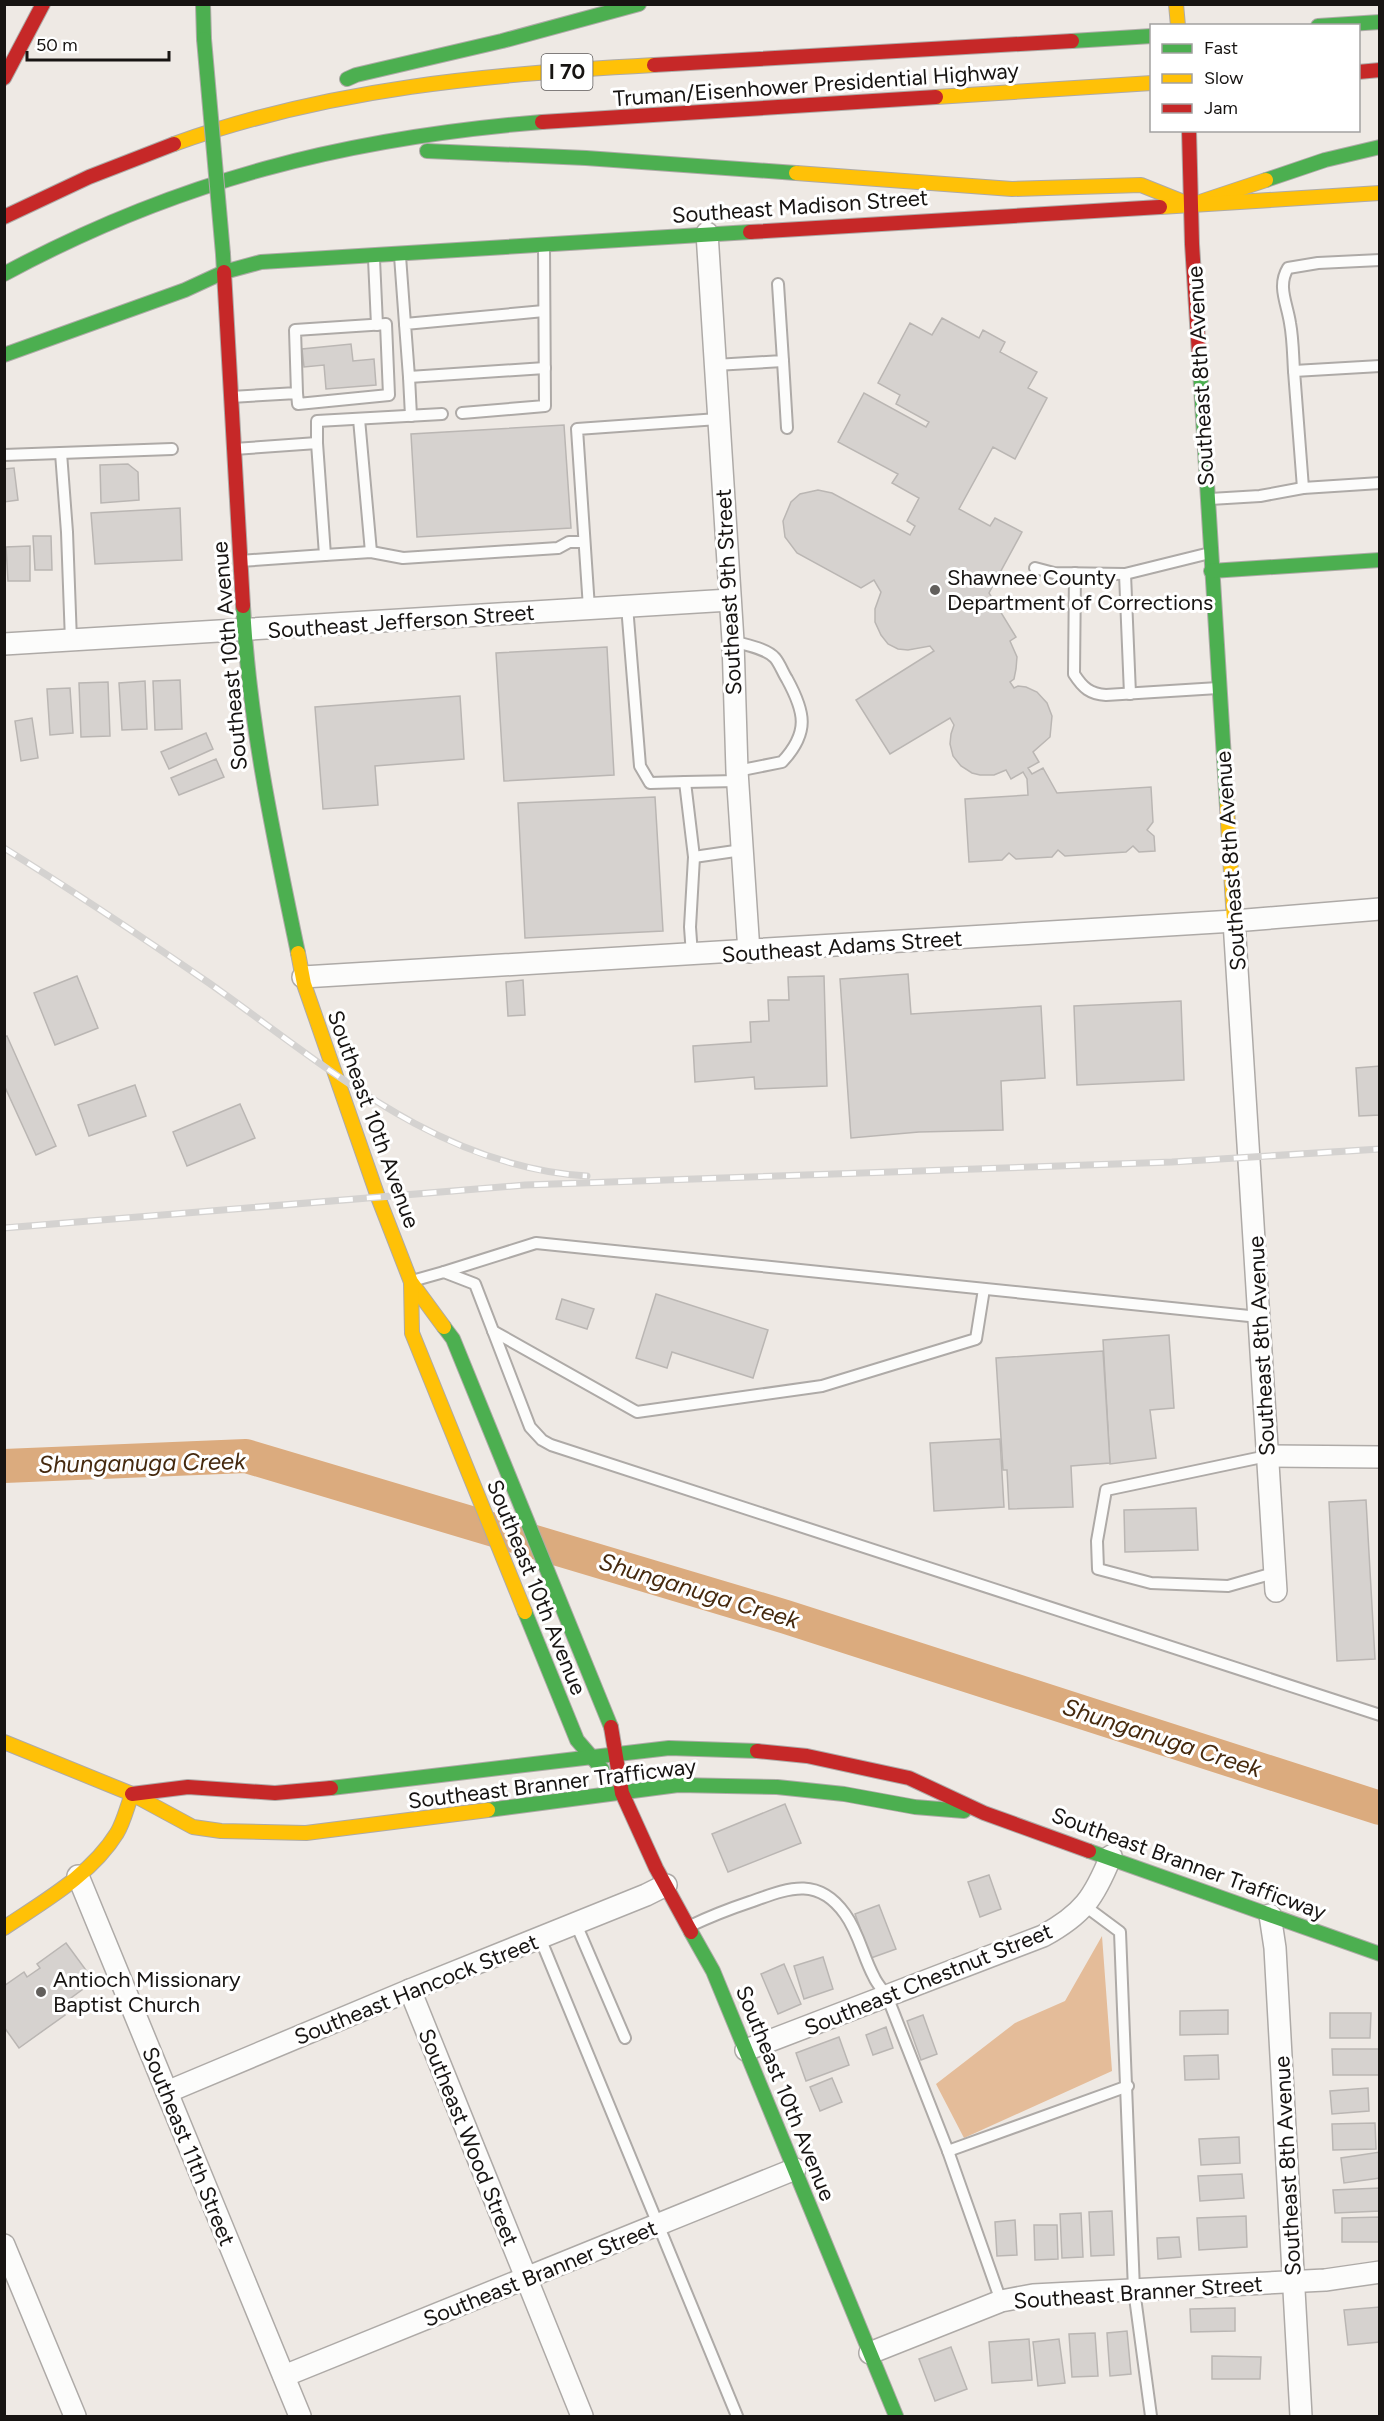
<svg xmlns="http://www.w3.org/2000/svg" width="1384" height="2421" font-family="Figtree,sans-serif">
<rect width="100%" height="100%" fill="#eee9e4"/>
<polygon fill="#e4bc99" points="1102,1936 1112,2071 964,2138 936,2084 1015,2023 1065,2001"/>
<g fill="none" stroke-linecap="round" stroke-linejoin="round">
<polyline stroke="#dbab7e" stroke-width="34" points="4,1466 246,1456 786,1617 1380,1808"/>
</g>
<g fill="#d6d2cf" stroke="#bab6b3" stroke-width="1.5">
<polygon points="942,318 979,338 983,330 1005,342 1000,352 1037,372 1028,388 1047,398 1015,459 993,447 959,509 990,526 995,518 1022,532 989,593 1016,637 1010,641 1017,657 1016,669 1014,679 1010,682 1014,688 1018,686 1026,687 1037,692 1047,703 1052,716 1050,737 1033,752 1039,762 1028,768 1032,774 1043,768 1057,793 1151,787 1153,822 1147,830 1154,836 1155,851 1139,852 1133,846 1126,852 1065,856 1058,850 1052,857 1016,859 1009,853 1002,860 969,862 965,799 1028,795 1027,779 1023,772 1011,779 1006,770 994,775 980,775 972,773 961,766 953,756 950,744 951,734 954,725 950,718 890,754 856,700 934,651 930,646 908,650 898,649 888,644 881,635 875,622 875,609 881,592 874,580 861,588 797,553 785,537 783,521 791,502 800,494 818,490 832,493 910,535 915,526 907,521 919,498 892,483 898,474 838,442 864,393 926,427 929,422 896,404 900,395 878,383 910,323 932,335"/>
<polygon points="351,344 353,361 374,359 376,385 326,389 324,365 304,367 302,349"/>
<polygon points="564,425 571,528 417,537 411,434"/>
<polygon points="128,464 138,472 139,500 101,503 100,465"/>
<polygon points="14,468 18,500 4,502 4,469"/>
<polygon points="180,508 182,560 95,564 91,513"/>
<polygon points="33,536 51,536 52,570 35,570"/>
<polygon points="30,546 30,581 8,581 6,547"/>
<polygon points="607,647 614,775 504,781 496,653"/>
<polygon points="180,680 182,729 155,730 153,681"/>
<polygon points="145,681 147,729 122,730 119,683"/>
<polygon points="108,682 110,736 81,737 79,683"/>
<polygon points="70,688 73,733 50,735 47,689"/>
<polygon points="460,696 464,759 375,766 378,805 323,809 315,707"/>
<polygon points="32,718 38,758 21,761 15,721"/>
<polygon points="206,733 213,749 169,769 161,752"/>
<polygon points="216,759 224,777 179,795 171,778"/>
<polygon points="655,797 663,931 525,938 518,803"/>
<polygon points="908,974 911,1014 1041,1006 1045,1078 1001,1081 1003,1130 919,1132 851,1138 840,979"/>
<polygon points="77,976 98,1028 55,1045 34,993"/>
<polygon points="824,976 827,1086 755,1089 754,1077 695,1082 693,1046 751,1042 750,1022 769,1021 768,1000 789,1000 788,977"/>
<polygon points="523,980 525,1015 508,1016 506,982"/>
<polygon points="1181,1001 1184,1080 1077,1085 1074,1006"/>
<polygon points="7,1036 56,1146 36,1155 4,1085 4,1037"/>
<polygon points="1380,1066 1380,1115 1359,1116 1356,1068"/>
<polygon points="135,1085 146,1116 89,1136 78,1105"/>
<polygon points="240,1104 255,1138 187,1166 173,1132"/>
<polygon points="656,1294 768,1330 753,1378 672,1352 667,1368 636,1358"/>
<polygon points="562,1299 594,1309 587,1329 556,1319"/>
<polygon points="1169,1335 1174,1408 1150,1410 1156,1458 1110,1464 1103,1340"/>
<polygon points="1103,1351 1110,1463 1071,1466 1073,1507 1009,1509 1007,1470 1003,1470 996,1358"/>
<polygon points="1000,1439 1004,1507 934,1511 930,1443"/>
<polygon points="1366,1500 1375,1659 1337,1661 1329,1502"/>
<polygon points="1196,1508 1198,1550 1125,1552 1124,1510"/>
<polygon points="785,1804 801,1843 728,1872 712,1834"/>
<polygon points="989,1875 1001,1909 980,1917 968,1882"/>
<polygon points="879,1905 896,1949 871,1958 855,1914"/>
<polygon points="66,1943 94,1981 64,2003 61,1999 56,2003 65,2015 19,2048 4,2027 4,1986 24,1972 27,1977 40,1968 37,1964"/>
<polygon points="823,1957 833,1989 804,1999 794,1966"/>
<polygon points="784,1964 801,2004 778,2014 761,1974"/>
<polygon points="1228,2010 1228,2034 1180,2035 1180,2011"/>
<polygon points="1330,2013 1371,2013 1370,2038 1330,2038"/>
<polygon points="923,2015 937,2054 921,2060 907,2021"/>
<polygon points="886,2027 893,2048 873,2055 866,2035"/>
<polygon points="839,2037 849,2065 806,2081 796,2053"/>
<polygon points="1332,2049 1380,2049 1380,2075 1333,2075"/>
<polygon points="1218,2055 1219,2079 1185,2080 1184,2056"/>
<polygon points="832,2078 842,2102 820,2111 810,2087"/>
<polygon points="1368,2088 1369,2111 1332,2114 1330,2091"/>
<polygon points="1375,2123 1376,2149 1333,2150 1332,2124"/>
<polygon points="1239,2137 1240,2163 1201,2165 1199,2139"/>
<polygon points="1380,2152 1380,2178 1344,2183 1341,2158"/>
<polygon points="1242,2174 1244,2198 1200,2201 1198,2176"/>
<polygon points="1380,2188 1380,2211 1335,2213 1333,2190"/>
<polygon points="1112,2211 1114,2255 1091,2256 1089,2212"/>
<polygon points="1081,2213 1083,2257 1062,2258 1060,2214"/>
<polygon points="1246,2216 1247,2247 1199,2250 1197,2218"/>
<polygon points="1380,2217 1380,2242 1342,2242 1342,2218"/>
<polygon points="1015,2220 1017,2255 997,2256 995,2222"/>
<polygon points="1034,2225 1057,2225 1058,2259 1035,2260"/>
<polygon points="1179,2237 1181,2257 1158,2259 1157,2238"/>
<polygon points="1380,2307 1380,2342 1348,2345 1344,2310"/>
<polygon points="1235,2308 1235,2331 1191,2332 1190,2309"/>
<polygon points="1127,2331 1131,2374 1110,2376 1107,2333"/>
<polygon points="1095,2333 1098,2376 1072,2377 1069,2334"/>
<polygon points="1029,2339 1032,2380 992,2383 989,2342"/>
<polygon points="1059,2339 1065,2383 1038,2386 1033,2342"/>
<polygon points="951,2347 967,2389 935,2401 919,2359"/>
<polygon points="1212,2356 1261,2357 1260,2379 1212,2379"/>
</g>
<g fill="none" stroke-linecap="round" stroke-linejoin="round">
<g stroke="#aeaaa7" stroke-width="14">
<g id="lane">
<polyline points="400,256 405,324"/>
<polyline points="374,259 377,325"/>
<polyline points="544,311 405,324 409,377 545,368"/>
<polyline points="783,361 787,428"/>
<polyline points="715,365 783,361 778,284"/>
<polyline points="1380,366 1294,371 1303,488 1380,483"/>
<path d="M1294 371C1293 355 1293 339 1290 323 1287 303 1277 286 1288 268L1318 263 1380 260"/>
<polyline points="409,377 411,416"/>
<polyline points="231,397 297,393 295,330 386,324 389,395 298,404 297,393"/>
<polyline points="462,413 545,406 544,247"/>
<polyline points="359,419 371,552"/>
<polyline points="317,443 317,421 442,414"/>
<polyline points="234,449 317,443 325,555 240,561"/>
<polyline points="61,453 67,532 71,641"/>
<polyline points="4,455 172,449"/>
<polyline points="1210,499 1260,496 1303,488"/>
<polyline points="325,555 371,552 403,558 558,548 569,542 584,542"/>
<polyline points="1035,568 1054,573 1125,574 1210,553"/>
<path d="M1075 573 1074 674C1083 688 1090 694 1106 695L1218 688"/>
<polyline points="1125,574 1130,694"/>
<polyline points="627,606 640,766 650,783 685,782 694,857 690,927 692,955"/>
<polyline points="589,608 577,429 718,419"/>
<path d="M733 641C745 645 766 648 775 658 780 664 783 673 787 679 805 712 810 732 782 762L737 771"/>
<polyline points="685,782 738,781"/>
<polyline points="694,857 742,850"/>
<polyline points="444,1272 536,1243 1259,1317"/>
<polyline points="412,1281 444,1272 475,1284 530,1427 542,1440 551,1445 1380,1715"/>
<polyline points="493,1331 637,1412 822,1386 976,1339 984,1289"/>
<polyline points="1267,1456 1106,1490 1097,1541 1098,1569 1151,1583 1228,1586 1274,1573"/>
<polyline points="1085,1906 1120,1932 1134,2290 1151,2416"/>
<polyline points="576,1924 625,2038"/>
<path d="M690 1926C709 1917 729 1909 750 1902 787 1889 817 1875 845 1914 859 1933 863 1957 874 1977 877 1984 883 1990 887 1996L948 2151 1001 2301"/>
<polyline points="540,1938 737,2416"/>
<polyline points="948,2151 1128,2086"/>
</g>
</g>
<g stroke="#aeaaa7" stroke-width="24">
<g id="street">
<polyline points="707,233 733,641 737,771 749,952"/>
<polyline points="4,644 730,600"/>
<polyline points="1234,921 1276,1591"/>
<polyline points="303,977 1234,921 1380,909"/>
<polyline points="1267,1456 1380,1457"/>
<polyline points="78,1876 300,2416"/>
<polyline points="1270,1915 1275,1948 1301,2416"/>
<polyline points="410,1990 582,2416"/>
<path d="M746 2050 1043 1936C1083 1914 1094 1898 1111 1856"/>
<polyline points="167,2092 410,1990 646,1895 666,1885"/>
<polyline points="4,2245 75,2416"/>
<polyline points="870,2353 1001,2301 1033,2295 1325,2280 1380,2272"/>
<polyline points="284,2376 795,2169"/>
</g>
</g>
<g stroke="#aeaaa7" stroke-width="16">
<g id="fast">
<polyline points="203,4 204,39"/>
<polyline points="1318,26 1380,22"/>
<polyline points="1072,41 1152,36"/>
<polyline points="347,79 356,75 502,41 639,4"/>
<polyline points="427,151 586,158 796,173"/>
<polyline points="1266,180 1325,160 1380,147"/>
<polyline points="223,254 224,272 261,262 750,232"/>
<path d="M4 274C178 180 346 138 542 122"/>
<polyline points="4,355 185,290 224,272"/>
<polyline points="1200,370 1227,807"/>
<polyline points="1211,571 1380,560"/>
<path d="M243 606C249 724 274 838 298 953"/>
<polyline points="444,1327 453,1339 611,1727"/>
<polyline points="525,1612 577,1740 602,1769"/>
<polyline points="331,1788 669,1748 757,1751"/>
<polyline points="488,1810 678,1785 777,1787 844,1794 915,1807 964,1811"/>
<polyline points="1089,1851 1380,1954"/>
<polyline points="691,1932 713,1971 896,2416"/>
</g>
</g>
<g stroke="#aeaaa7" stroke-width="16">
<g id="slow">
<polyline points="1176,4 1178,26"/>
<polyline points="936,97 1152,83"/>
<path d="M174 144C329 88 491 74 654 65"/>
<polyline points="796,173 1012,189 1141,185 1191,205 1266,180"/>
<polyline points="1160,207 1380,193"/>
<polyline points="1227,807 1234,921"/>
<polyline points="298,953 304,984 378,1197 411,1282 444,1327"/>
<polyline points="411,1282 412,1333 525,1612"/>
<polyline points="4,1742 132,1794 193,1827 221,1831 306,1833 488,1810"/>
<path d="M4 1928C44 1901 91 1875 117 1833 124 1821 127 1807 132 1794"/>
</g>
</g>
<g stroke="#aeaaa7" stroke-width="16">
<g id="jam">
<polyline points="654,65 1072,41"/>
<polyline points="1358,72 1380,70"/>
<polyline points="4,78 43,4"/>
<polyline points="542,122 936,97"/>
<polyline points="1189,130 1192,244 1200,370"/>
<polyline points="4,217 89,177 174,144"/>
<polyline points="750,232 1160,207"/>
<polyline points="224,272 243,606"/>
<polyline points="611,1727 622,1793 656,1868 691,1932"/>
<polyline points="757,1751 807,1756 909,1778 984,1813 1089,1851"/>
<polyline points="132,1794 188,1787 275,1793 331,1788"/>
</g>
</g>
<use href="#lane" stroke="#fcfcfb" stroke-width="10"/>
<use href="#street" stroke="#fcfcfb" stroke-width="21"/>
<use href="#fast" stroke="#4caf50" stroke-width="14"/>
<use href="#slow" stroke="#ffc107" stroke-width="14"/>
<use href="#jam" stroke="#c62828" stroke-width="14"/>
<g stroke="#d4d2d0" stroke-width="7">
<g id="rail">
<path d="M4 848C73 891 142 937 209 983 325 1065 438 1167 587 1176"/>
<polyline points="4,1228 525,1185 1172,1162 1380,1149"/>
</g>
</g>
<use href="#rail" stroke="#fff" stroke-width="4.5" stroke-dasharray="14" stroke-linecap="butt"/>
<g stroke="#aeaaa7" stroke-width="16" stroke-linecap="butt">
<polyline id="fast-bridge" points="204,39 223,254"/>
</g>
<use href="#fast-bridge" stroke="#4caf50" stroke-width="14"/>
</g>
<g fill="#625f5c" stroke="#fff" stroke-width="2">
<circle cx="935" cy="590" r="6"/>
<circle cx="41" cy="1992" r="6"/>
</g>
<g text-anchor="middle" stroke-width="6" stroke-linejoin="round" paint-order="stroke">
<rect fill="#fff" stroke="#5d5a59" stroke-width="1.5" x="541.5" y="54" width="51" height="36" rx="4.5"/>
<g font-size="21" font-weight="bold" fill="#171412">
<text x="567" y="79">I 70</text>
</g>
<g font-size="22" fill="#171412" stroke="#fff">
<text transform="translate(816 84) rotate(-4)" y="8">Truman/Eisenhower Presidential Highway</text>
<text transform="translate(800 206) rotate(-4)" y="8">Southeast Madison Street</text>
<text transform="translate(1200 376) rotate(-93)" y="8">Southeast 8th Avenue</text>
<text transform="translate(728 592) rotate(-93)" y="8">Southeast 9th Street</text>
<text transform="translate(401 621) rotate(-4)" y="8">Southeast Jefferson Street</text>
<text transform="translate(229 656) rotate(-95)" y="8">Southeast 10th Avenue</text>
<text transform="translate(1230 861) rotate(-94)" y="8">Southeast 8th Avenue</text>
<text transform="translate(842 946) rotate(-4)" y="8">Southeast Adams Street</text>
<text transform="translate(374 1119) rotate(70)" y="8">Southeast 10th Avenue</text>
<text transform="translate(1261 1346) rotate(-93)" y="8">Southeast 8th Avenue</text>
<text transform="translate(537 1587) rotate(68)" y="8">Southeast 10th Avenue</text>
<text transform="translate(552 1783) rotate(-7)" y="8">Southeast Branner Trafficway</text>
<text transform="translate(1189 1863) rotate(20)" y="8">Southeast Branner Trafficway</text>
<text transform="translate(928 1979) rotate(-22)" y="8">Southeast Chestnut Street</text>
<text transform="translate(416 1989) rotate(-22)" y="8">Southeast Hancock Street</text>
<text transform="translate(786 2093) rotate(68)" y="8">Southeast 10th Avenue</text>
<text transform="translate(469 2137) rotate(68)" y="8">Southeast Wood Street</text>
<text transform="translate(189 2146) rotate(68)" y="8">Southeast 11th Street</text>
<text transform="translate(1287 2166) rotate(-93)" y="8">Southeast 8th Avenue</text>
<text transform="translate(540 2273) rotate(-22)" y="8">Southeast Branner Street</text>
<text transform="translate(1138 2292) rotate(-4)" y="8">Southeast Branner Street</text>
</g>
<g font-size="22" fill="#171412" stroke="#fff" text-anchor="start">
<text x="947" y="585">Shawnee County<tspan x="947" dy="25">Department of Corrections</tspan></text>
<text x="53" y="1987">Antioch Missionary<tspan x="53" dy="25">Baptist Church</tspan></text>
</g>
<g font-size="24" font-style="italic" fill="#45290e" stroke="#fff">
<text transform="translate(142 1463) rotate(-1)" y="8">Shunganuga Creek</text>
<text transform="translate(699 1591) rotate(17)" y="8">Shunganuga Creek</text>
<text transform="translate(1162 1738) rotate(18)" y="8">Shunganuga Creek</text>
</g>
</g>
<rect width="1384" height="2421" fill="none" stroke="#171412" stroke-width="12"/>
<rect x="1150" y="24" width="210" height="108" fill="#ffffff" stroke="#a2a1a0" stroke-width="1.5"/>
<rect x="1162" y="44" width="30" height="9" fill="#4caf50" stroke="#a2a1a0" stroke-width="1.5"/>
<text x="1204" y="54" font-size="18" fill="#171412">Fast</text>
<rect x="1162" y="74" width="30" height="9" fill="#ffc107" stroke="#a2a1a0" stroke-width="1.5"/>
<text x="1204" y="84" font-size="18" fill="#171412">Slow</text>
<rect x="1162" y="104" width="30" height="9" fill="#c62828" stroke="#a2a1a0" stroke-width="1.5"/>
<text x="1204" y="114" font-size="18" fill="#171412">Jam</text>
<path d="M27 51v9h142v-9" fill="none" stroke="#171412" stroke-width="3"/>
<text x="36" y="51" font-size="18" fill="#171412" stroke="#ffffff" stroke-width="4.5" paint-order="stroke">50 m</text>
</svg>
